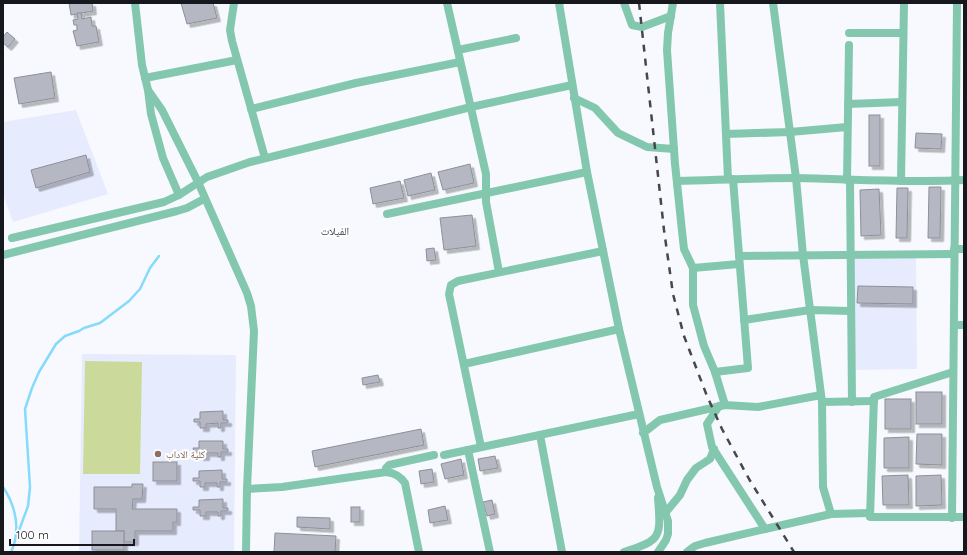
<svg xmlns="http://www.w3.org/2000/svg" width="967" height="555" font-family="Quicksand,'Noto Naskh Arabic',sans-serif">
<defs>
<filter id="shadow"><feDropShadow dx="3.5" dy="3.5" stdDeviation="0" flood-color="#0004"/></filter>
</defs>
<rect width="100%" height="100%" fill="#f8f9fe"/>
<g fill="#e7ebfe">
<polygon points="76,110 108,194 13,222 3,194 3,122"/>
<polygon points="916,258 917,369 855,370 854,259"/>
<polygon points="82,354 236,355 234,552 79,552"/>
</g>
<polygon fill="#cbda9a" points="85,361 142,362 140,474 83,474"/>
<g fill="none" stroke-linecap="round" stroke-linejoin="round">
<g stroke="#86dafb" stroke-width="2.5">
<path d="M3 487C16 506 21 531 11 552"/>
<polyline points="17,536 28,506 30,487 25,409 32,388 39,372 56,344 65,336 79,331 84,328 100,323 129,301 140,289 150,268 159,256"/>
</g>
</g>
<g fill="#b5b7c3" stroke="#8d8f9a" filter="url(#shadow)">
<polygon points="69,3 92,3 93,11 71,15"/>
<polygon points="181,3 213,3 217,18 187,24"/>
<polygon points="77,13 81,13 82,19 91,17 92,26 96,26 99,42 77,46 73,31 77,30 77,25 74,25 73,20 78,19"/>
<polygon points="7,32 15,39 8,47 3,43 3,37"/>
<polygon points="51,72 55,98 19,104 14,78"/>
<rect x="869" y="115" width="11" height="51"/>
<polygon points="916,133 942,134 941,149 915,148"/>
<polygon points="86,155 90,172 36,188 31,170"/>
<polygon points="470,164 474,183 443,190 438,172"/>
<polygon points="431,173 435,190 408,196 404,180"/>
<polygon points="400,181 404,198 373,204 370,188"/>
<polygon points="929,187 941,187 940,238 928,238"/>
<polygon points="897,188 908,188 907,238 896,238"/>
<polygon points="879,189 881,235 861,236 860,190"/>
<polygon points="472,215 476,246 444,250 440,218"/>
<polygon points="434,248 436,260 427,261 426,249"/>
<polygon points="858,286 913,287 913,304 857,303"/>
<polygon points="378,375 380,382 363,385 362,378"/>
<rect x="916" y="392" width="26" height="32"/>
<rect x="885" y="399" width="26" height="30"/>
<polygon points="223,411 223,420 228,420 228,423 221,423 221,428 218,428 218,423 206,424 206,428 200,428 200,422 194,422 194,419 200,419 200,412"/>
<polygon points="421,429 424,445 315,467 312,451"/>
<polygon points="917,434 942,434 942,465 916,464"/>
<polygon points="909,437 909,468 884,468 884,438"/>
<polygon points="199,441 223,441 223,449 228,449 228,452 221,452 221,457 218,457 218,453 206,453 206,457 200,457 200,452 194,452 193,448 199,448"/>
<polygon points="495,456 498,468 480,471 478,459"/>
<polygon points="461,459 464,475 445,479 441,464"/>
<rect x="153" y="462" width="24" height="19"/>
<polygon points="432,469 434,482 421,484 419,471"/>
<polygon points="222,470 222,479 227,479 227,482 220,482 220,487 217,487 217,483 205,483 205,487 200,487 200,481 193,481 193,478 199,478 199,471"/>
<polygon points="908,475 909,505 883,505 882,476"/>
<polygon points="941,475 942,505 916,506 916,476"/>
<polygon points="132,484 143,484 142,499 133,499 132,509 177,509 177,522 173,522 173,531 135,531 135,542 124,542 124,531 116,531 116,509 94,509 94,487 132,487"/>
<polygon points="223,499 223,508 228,508 228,511 221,511 221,516 218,516 218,512 206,512 206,516 200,516 200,510 193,510 193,507 199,507 199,500"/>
<polygon points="492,500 495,514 487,516 483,502"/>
<polygon points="445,506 448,520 430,523 428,510"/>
<rect x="351" y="507" width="9" height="15"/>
<polygon points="297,517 330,518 330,529 297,527"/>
<rect x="92" y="531" width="32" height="19"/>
<polygon points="275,533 336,536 335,552 274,552"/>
</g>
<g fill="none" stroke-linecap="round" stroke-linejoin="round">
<g stroke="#83c8ae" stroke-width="8">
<polyline points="135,3 142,65 148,90 151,114 163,158 179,195"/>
<polyline points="234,3 230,30 232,41 265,158"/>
<polyline points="447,3 486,174 486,202 499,272"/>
<polyline points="559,3 587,172 619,329 657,487 668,521 668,534 666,540 658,552"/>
<polyline points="624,3 632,25 642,27 671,16"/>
<polyline points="673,3 668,33 667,50 675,164 682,231 684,249 693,268 693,305 704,346 715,372 725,405"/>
<polyline points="720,3 728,179"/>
<polyline points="773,3 796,178 803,255 822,402"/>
<polyline points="849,33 903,33"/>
<polyline points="458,50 516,38"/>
<polyline points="145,78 237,60"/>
<polyline points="148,90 162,110 198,182 247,293 251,306 254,331 247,489 246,552"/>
<polyline points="574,98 595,108 618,133 647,147 674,149"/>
<polyline points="848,104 902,102"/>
<polyline points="251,109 356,83 460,62"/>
<polyline points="726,134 790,132 847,127"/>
<polyline points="847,180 849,45"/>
<polyline points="850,180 852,402"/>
<path d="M677 181C717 180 756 178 796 178 852 179 908 183 964 180"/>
<polyline points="901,181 904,3"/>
<polyline points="387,214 587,172"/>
<polyline points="12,238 164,202 179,195 207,177 250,162 471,107 572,85"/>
<polyline points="954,249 964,249"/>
<polyline points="3,255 177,211 187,208 204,199"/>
<polyline points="739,256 954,254"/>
<polyline points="693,268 739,264"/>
<polyline points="744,320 810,310 851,311"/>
<polyline points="954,325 964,325"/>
<polyline points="464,364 619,329"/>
<polyline points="715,372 748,368 733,179"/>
<polyline points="953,372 874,397 870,517 964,517"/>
<polyline points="719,406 707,424 712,447 765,529 831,514 870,513"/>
<polyline points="643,433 660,420 725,405 758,407 821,395"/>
<polyline points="540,435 562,552"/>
<polyline points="481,447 449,294 451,285 458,281 603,251"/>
<polyline points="468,450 490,552"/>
<polyline points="444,455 639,414"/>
<polyline points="386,472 386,468 389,465 434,455"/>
<path d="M247 489 282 487 386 472C395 473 400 476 405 483L419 552"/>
<polyline points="666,512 680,495 687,480 696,468 710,459 714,449"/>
<polyline points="831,514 823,487 822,402 874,401"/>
<polyline points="952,518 957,3"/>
<path d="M624 552C662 540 661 537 658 498"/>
<polyline points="687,552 695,546 705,543 765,529"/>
</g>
<polyline stroke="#46474c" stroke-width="2.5" stroke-dasharray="7 7" stroke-linecap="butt" points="639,3 664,230 673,294 679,317 684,336 707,396 722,429 749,479 794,552"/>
</g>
<circle fill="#8d6e63" stroke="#fff" stroke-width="1.5" cx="158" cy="454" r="4"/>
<g text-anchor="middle" stroke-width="4" stroke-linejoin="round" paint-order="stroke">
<g font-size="10" fill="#785e54" stroke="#fff" text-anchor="start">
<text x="166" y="458">كلية الاداب</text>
</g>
<g font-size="11" fill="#444650" stroke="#fff">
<text x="335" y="235">الفيلات</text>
</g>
</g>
<rect width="967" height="555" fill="none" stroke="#17181d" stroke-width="8"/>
<path d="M10 539v6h124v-6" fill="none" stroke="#17181d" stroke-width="2"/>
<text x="16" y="539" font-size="12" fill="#17181d" stroke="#ffffff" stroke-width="3" paint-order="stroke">100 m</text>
</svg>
